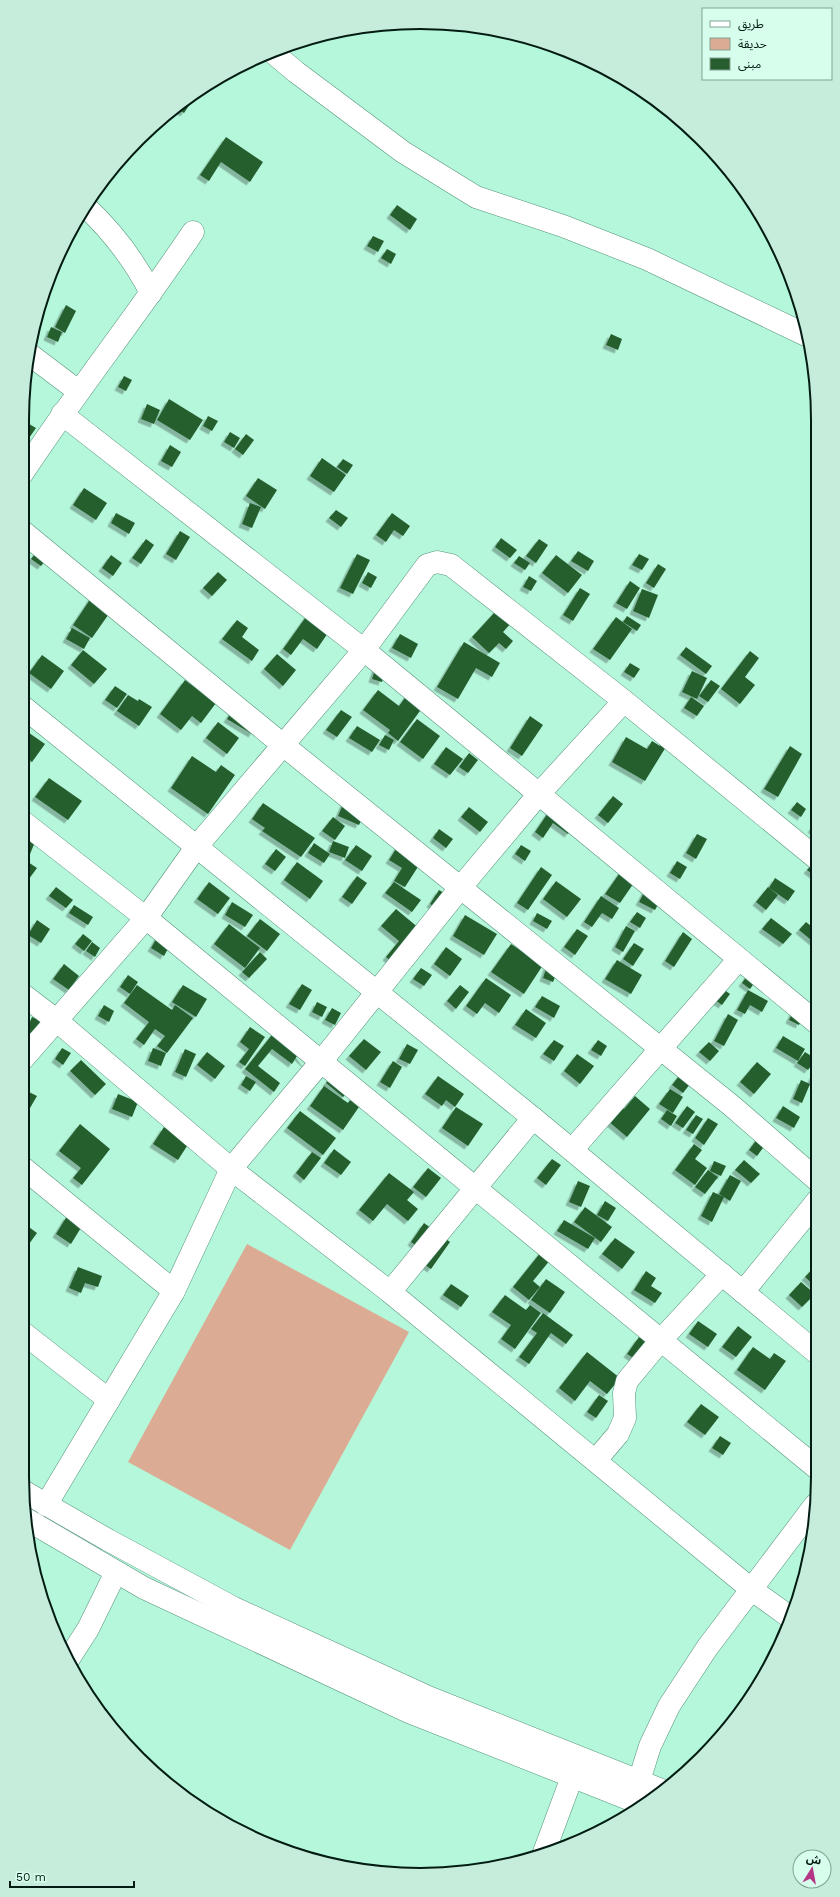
<svg xmlns="http://www.w3.org/2000/svg" width="840" height="1897" font-family="'Work Sans','Noto Sans Arabic',sans-serif">
<defs>
<filter id="shadow"><feDropShadow dx="-3.5" dy="3.5" stdDeviation="0" flood-color="#0004"/></filter>
</defs>
<rect width="100%" height="100%" fill="#b5f7db"/>
<polygon fill="#dcab94" points="247,1244 409,1332 290,1550 128,1462"/>
<g fill="#285e2f" filter="url(#shadow)">
<polygon points="185,100 190,104 184,113 176,108"/>
<polygon points="226,137 263,162 250,182 221,162 209,181 200,175"/>
<polygon points="397,205 417,219 410,230 390,215"/>
<polygon points="373,236 384,241 378,252 367,246"/>
<polygon points="387,249 396,254 391,264 381,258"/>
<polygon points="66,305 76,311 65,333 55,327"/>
<polygon points="51,327 62,332 58,342 47,337"/>
<polygon points="611,334 622,339 618,350 606,345"/>
<polygon points="124,376 132,380 126,391 118,387"/>
<polygon points="169,399 203,420 190,440 157,420"/>
<polygon points="147,404 160,410 154,424 141,419"/>
<polygon points="23,406 30,411 24,421 36,428 29,438 22,434"/>
<polygon points="208,416 218,421 212,431 203,426"/>
<polygon points="230,432 240,438 234,448 224,442"/>
<polygon points="246,434 254,440 243,455 235,449"/>
<polygon points="170,445 181,452 172,467 161,461"/>
<polygon points="322,458 346,475 334,492 310,476"/>
<polygon points="343,459 353,465 347,474 337,467"/>
<polygon points="258,478 277,490 265,509 246,496"/>
<polygon points="84,488 107,503 96,520 73,505"/>
<polygon points="250,503 261,507 252,528 242,524"/>
<polygon points="336,510 348,518 341,527 329,518"/>
<polygon points="116,513 135,523 129,534 111,523"/>
<polygon points="392,513 410,526 403,536 394,530 386,542 376,535"/>
<polygon points="180,531 190,537 176,560 166,554"/>
<polygon points="501,538 517,550 510,558 495,547"/>
<polygon points="146,539 154,545 141,564 132,558"/>
<polygon points="539,539 548,545 536,563 526,556"/>
<polygon points="39,549 49,556 41,566 31,559"/>
<polygon points="578,551 594,561 588,571 571,561"/>
<polygon points="357,554 370,560 353,594 340,588"/>
<polygon points="639,554 649,559 642,570 632,565"/>
<polygon points="111,555 122,563 113,576 102,568"/>
<polygon points="556,555 582,575 568,593 542,573"/>
<polygon points="519,556 530,563 525,570 514,563"/>
<polygon points="658,564 666,569 654,588 646,583"/>
<polygon points="218,572 227,580 212,596 203,588"/>
<polygon points="368,572 377,577 371,588 362,583"/>
<polygon points="529,576 537,581 531,591 523,587"/>
<polygon points="630,581 640,588 627,609 616,603"/>
<polygon points="580,588 590,594 573,621 563,615"/>
<polygon points="642,589 658,595 649,618 633,611"/>
<polygon points="93,595 113,608 92,638 73,625"/>
<polygon points="505,601 519,614 503,632 513,641 506,649 499,643 489,653 472,637"/>
<polygon points="308,614 330,630 317,649 303,639 291,655 283,649"/>
<polygon points="627,616 641,625 637,631 623,622"/>
<polygon points="616,617 632,629 610,660 593,649"/>
<polygon points="237,620 248,628 242,637 259,650 252,661 222,639"/>
<polygon points="72,628 90,638 84,649 66,639"/>
<polygon points="400,634 418,644 411,658 392,648"/>
<polygon points="464,642 500,663 492,677 476,668 458,699 437,687"/>
<polygon points="686,647 712,666 706,674 680,655"/>
<polygon points="83,650 107,669 94,684 71,665"/>
<polygon points="750,651 759,658 745,677 755,685 740,704 721,689"/>
<polygon points="277,654 296,670 283,686 264,669"/>
<polygon points="42,655 64,671 51,689 29,673"/>
<polygon points="377,663 387,666 382,682 372,679"/>
<polygon points="630,663 640,669 634,678 624,672"/>
<polygon points="692,671 707,678 697,699 682,692"/>
<polygon points="185,680 216,703 201,723 192,716 181,730 160,714"/>
<polygon points="711,680 720,686 708,702 699,696"/>
<polygon points="115,686 127,694 117,708 105,700"/>
<polygon points="412,688 428,700 398,741 388,733 390,730 363,710 378,690 399,706"/>
<polygon points="128,695 138,701 139,699 152,707 139,726 117,711"/>
<polygon points="691,697 704,706 697,716 684,708"/>
<polygon points="234,708 259,723 252,734 227,719"/>
<polygon points="341,710 352,717 337,737 326,730"/>
<polygon points="530,716 543,725 522,756 510,748"/>
<polygon points="417,719 440,736 423,759 400,742"/>
<polygon points="218,722 239,738 227,754 206,738"/>
<polygon points="357,726 380,740 372,752 349,738"/>
<polygon points="22,728 45,744 32,762 22,754"/>
<polygon points="385,735 394,740 389,750 379,745"/>
<polygon points="626,737 647,749 652,741 660,746 664,739 669,742 645,781 612,762"/>
<polygon points="790,746 802,754 778,797 764,789"/>
<polygon points="446,747 463,759 450,775 434,764"/>
<polygon points="469,753 478,760 468,773 459,767"/>
<polygon points="192,756 216,772 221,765 235,775 208,814 171,788"/>
<polygon points="49,778 82,801 68,820 35,797"/>
<polygon points="613,796 623,804 608,823 598,815"/>
<polygon points="344,802 366,811 359,825 338,816"/>
<polygon points="797,802 806,809 801,817 791,810"/>
<polygon points="263,803 315,838 301,857 262,831 265,828 252,819"/>
<polygon points="469,807 488,822 480,832 461,817"/>
<polygon points="552,807 576,823 568,834 553,823 543,838 535,832"/>
<polygon points="333,817 345,826 335,840 322,831"/>
<polygon points="816,823 816,833 811,829"/>
<polygon points="439,829 453,839 446,848 433,838"/>
<polygon points="697,834 707,839 696,859 686,853"/>
<polygon points="22,837 35,842 28,859 22,856"/>
<polygon points="333,841 349,847 345,858 329,852"/>
<polygon points="314,843 330,854 324,863 308,853"/>
<polygon points="399,844 423,859 405,887 394,881 402,868 389,860"/>
<polygon points="356,845 372,856 362,871 345,860"/>
<polygon points="521,845 531,851 525,861 515,854"/>
<polygon points="276,849 286,857 275,871 265,864"/>
<polygon points="816,860 816,875 815,876 807,870"/>
<polygon points="677,861 687,867 680,879 670,873"/>
<polygon points="28,862 37,868 26,883 22,880 22,869"/>
<polygon points="297,862 323,881 310,899 284,880"/>
<polygon points="541,867 552,875 528,910 517,903"/>
<polygon points="624,867 638,877 620,903 605,894"/>
<polygon points="357,876 367,883 352,904 342,897"/>
<polygon points="775,878 795,891 788,901 769,888"/>
<polygon points="556,881 581,899 567,917 543,899"/>
<polygon points="209,882 230,898 218,914 197,899"/>
<polygon points="394,882 421,900 412,912 385,893"/>
<polygon points="22,883 29,887 22,901"/>
<polygon points="56,887 73,900 66,908 49,896"/>
<polygon points="647,887 663,895 655,910 639,902"/>
<polygon points="768,887 778,895 766,910 756,902"/>
<polygon points="439,890 449,896 440,910 430,904"/>
<polygon points="601,896 619,908 612,919 602,913 592,927 584,922"/>
<polygon points="232,902 253,915 245,927 225,915"/>
<polygon points="74,905 93,917 88,925 69,913"/>
<polygon points="396,909 420,929 392,962 386,957 399,941 381,926"/>
<polygon points="637,912 646,918 640,928 630,922"/>
<polygon points="537,913 552,921 547,929 533,921"/>
<polygon points="465,915 497,934 484,955 453,936"/>
<polygon points="771,918 792,934 783,944 762,929"/>
<polygon points="260,919 280,934 267,951 247,936"/>
<polygon points="37,920 50,929 41,943 28,935"/>
<polygon points="806,922 816,930 816,944 799,930"/>
<polygon points="229,924 260,948 245,968 214,944"/>
<polygon points="626,926 635,931 623,952 615,947"/>
<polygon points="162,929 175,936 164,956 151,948"/>
<polygon points="577,929 588,936 575,955 564,947"/>
<polygon points="683,932 692,939 674,967 665,961"/>
<polygon points="83,934 92,941 84,951 75,944"/>
<polygon points="92,942 100,948 95,957 86,951"/>
<polygon points="634,943 644,949 633,966 623,959"/>
<polygon points="511,944 543,965 524,994 491,972"/>
<polygon points="446,947 462,959 450,976 434,964"/>
<polygon points="260,952 267,959 249,978 242,972"/>
<polygon points="617,960 642,975 631,994 605,979"/>
<polygon points="64,964 79,976 69,990 53,979"/>
<polygon points="547,966 558,970 553,982 543,978"/>
<polygon points="421,968 432,975 424,986 413,979"/>
<polygon points="752,969 760,975 750,989 742,983"/>
<polygon points="128,975 138,982 130,994 120,987"/>
<polygon points="486,978 511,995 499,1013 485,1003 477,1014 466,1006"/>
<polygon points="715,983 730,994 722,1005 707,994"/>
<polygon points="302,984 312,990 300,1010 289,1004"/>
<polygon points="137,985 172,1010 175,1005 193,1018 167,1053 157,1046 165,1036 155,1029 144,1045 136,1039 149,1022 124,1003"/>
<polygon points="183,985 207,999 196,1017 172,1002"/>
<polygon points="460,985 469,992 456,1009 447,1001"/>
<polygon points="748,990 768,1001 762,1012 750,1005 745,1014 737,1010"/>
<polygon points="542,996 560,1006 554,1018 535,1007"/>
<polygon points="317,1002 327,1007 322,1017 312,1012"/>
<polygon points="104,1005 114,1011 109,1022 98,1016"/>
<polygon points="796,1005 806,1011 799,1025 789,1020"/>
<polygon points="22,1007 27,1011 22,1018"/>
<polygon points="332,1008 341,1013 335,1025 325,1020"/>
<polygon points="526,1009 546,1023 536,1038 515,1025"/>
<polygon points="728,1014 738,1020 724,1046 714,1041"/>
<polygon points="32,1017 41,1021 36,1035 26,1031"/>
<polygon points="279,1026 308,1066 297,1056 292,1064 272,1049 258,1066 280,1083 274,1092 245,1069"/>
<polygon points="250,1027 265,1037 245,1066 239,1062 249,1049 240,1042"/>
<polygon points="783,1036 805,1049 798,1061 776,1048"/>
<polygon points="364,1039 381,1052 366,1070 349,1056"/>
<polygon points="554,1040 564,1046 554,1061 543,1054"/>
<polygon points="598,1040 607,1046 601,1056 591,1050"/>
<polygon points="709,1042 719,1051 710,1061 699,1052"/>
<polygon points="407,1044 418,1050 410,1064 399,1059"/>
<polygon points="62,1048 71,1053 63,1065 55,1059"/>
<polygon points="153,1048 166,1053 161,1066 148,1061"/>
<polygon points="185,1049 196,1054 186,1077 175,1072"/>
<polygon points="207,1052 225,1066 215,1079 197,1065"/>
<polygon points="805,1052 816,1059 808,1070 797,1063"/>
<polygon points="577,1054 594,1066 580,1084 564,1071"/>
<polygon points="81,1060 106,1084 95,1095 70,1071"/>
<polygon points="393,1061 402,1067 390,1088 380,1082"/>
<polygon points="757,1062 771,1074 754,1094 740,1082"/>
<polygon points="686,1067 697,1075 683,1093 672,1085"/>
<polygon points="817,1068 817,1084 810,1081"/>
<polygon points="336,1071 354,1085 343,1097 326,1083"/>
<polygon points="246,1076 256,1082 250,1091 241,1085"/>
<polygon points="438,1076 464,1094 455,1107 446,1100 442,1106 425,1094"/>
<polygon points="801,1080 810,1084 802,1103 793,1099"/>
<polygon points="324,1086 348,1103 360,1088 368,1094 343,1130 310,1106"/>
<polygon points="670,1089 683,1097 673,1113 659,1104"/>
<polygon points="27,1091 37,1096 30,1108 22,1104 22,1099"/>
<polygon points="118,1094 138,1102 132,1117 112,1109"/>
<polygon points="635,1096 650,1109 627,1137 608,1121 620,1106 624,1109"/>
<polygon points="687,1106 695,1112 683,1128 675,1123"/>
<polygon points="783,1106 800,1117 794,1128 776,1118"/>
<polygon points="22,1107 28,1111 22,1121"/>
<polygon points="456,1107 483,1124 468,1146 442,1128"/>
<polygon points="667,1110 677,1116 671,1126 661,1119"/>
<polygon points="300,1111 336,1138 323,1155 287,1128"/>
<polygon points="696,1115 703,1119 693,1134 686,1130"/>
<polygon points="708,1118 718,1124 704,1145 695,1138"/>
<polygon points="80,1124 110,1149 82,1185 73,1178 81,1168 59,1151"/>
<polygon points="164,1127 189,1143 178,1160 153,1144"/>
<polygon points="763,1131 771,1137 757,1156 749,1150"/>
<polygon points="694,1144 702,1150 695,1159 707,1168 695,1185 675,1170"/>
<polygon points="334,1149 351,1162 341,1175 324,1163"/>
<polygon points="312,1152 321,1158 304,1180 296,1173"/>
<polygon points="552,1159 561,1165 546,1185 537,1178"/>
<polygon points="744,1160 760,1174 751,1183 735,1170"/>
<polygon points="714,1161 726,1166 721,1176 710,1171"/>
<polygon points="428,1168 441,1178 426,1197 413,1187"/>
<polygon points="708,1170 718,1177 705,1194 695,1187"/>
<polygon points="389,1173 414,1192 407,1200 418,1209 408,1221 387,1204 373,1221 359,1210"/>
<polygon points="730,1175 741,1181 730,1201 719,1194"/>
<polygon points="578,1181 590,1186 581,1207 569,1202"/>
<polygon points="713,1192 724,1197 712,1222 701,1216"/>
<polygon points="605,1201 616,1208 608,1221 597,1215"/>
<polygon points="585,1207 612,1227 601,1242 574,1222"/>
<polygon points="67,1216 82,1226 71,1244 56,1234"/>
<polygon points="564,1220 595,1238 588,1249 557,1231"/>
<polygon points="22,1222 37,1233 29,1244 22,1240"/>
<polygon points="424,1223 450,1242 431,1269 422,1263 428,1254 411,1242"/>
<polygon points="615,1238 635,1252 622,1269 602,1254"/>
<polygon points="545,1247 555,1254 533,1281 540,1287 529,1300 513,1287"/>
<polygon points="817,1264 817,1288 805,1277"/>
<polygon points="78,1267 102,1276 98,1287 85,1283 81,1293 69,1288"/>
<polygon points="646,1271 656,1278 651,1286 662,1293 655,1303 634,1290"/>
<polygon points="546,1279 565,1292 550,1313 531,1300"/>
<polygon points="801,1282 815,1294 802,1307 789,1295"/>
<polygon points="451,1284 469,1296 461,1307 443,1295"/>
<polygon points="505,1295 526,1310 530,1305 541,1313 515,1349 501,1339 511,1325 492,1312"/>
<polygon points="543,1313 573,1335 566,1344 551,1333 529,1364 519,1357 537,1333 531,1329"/>
<polygon points="698,1321 717,1334 708,1347 689,1334"/>
<polygon points="738,1326 752,1337 736,1357 722,1347"/>
<polygon points="639,1337 649,1344 638,1361 627,1354"/>
<polygon points="753,1347 770,1359 774,1353 786,1361 765,1390 737,1370"/>
<polygon points="587,1352 620,1378 607,1394 590,1381 575,1401 559,1388"/>
<polygon points="599,1395 608,1401 596,1418 587,1412"/>
<polygon points="701,1404 719,1417 705,1435 687,1422"/>
<polygon points="720,1436 731,1443 723,1455 712,1448"/>
</g>
<g fill="none" stroke-linecap="round" stroke-linejoin="round">
<g stroke="#54937a" stroke-width="23">
<g id="minor">
<polyline points="271,51 296,72 403,152 476,197 563,226 647,259 806,335"/>
<path d="M85 206C113 232 134 260 151 293"/>
<polyline points="29,354 78,391"/>
<polyline points="62,414 364,650 817,1023"/>
<path d="M22 474C76 392 138 314 193 232"/>
<polyline points="22,531 283,745 732,1106 817,1180"/>
<polyline points="22,706 533,1118 818,1354"/>
<polyline points="22,821 146,918 818,1469"/>
<polyline points="22,994 56,1020 231,1169 390,1292 751,1589 791,1618"/>
<polyline points="22,1060 146,918 197,846 364,650 427,565 437,562 451,565 624,701 816,858"/>
<polyline points="572,1150 739,959"/>
<polyline points="22,1167 174,1291"/>
<polyline points="390,1292 533,1118"/>
<polyline points="743,1292 817,1201"/>
<polyline points="22,1332 109,1400"/>
<polyline points="596,1460 618,1434 625,1418 624,1393 627,1381 661,1340 722,1274"/>
<polyline points="23,1491 108,1540 234,1608 428,1697 664,1791"/>
<polyline points="46,1505 174,1291 231,1169 320,1063 461,887 538,795 624,701"/>
<polyline points="26,1519 144,1588 409,1712 644,1805"/>
<polyline points="68,1660 88,1629 116,1572"/>
<polyline points="639,1781 650,1746 669,1706 707,1648 815,1505"/>
<polyline points="543,1855 572,1777"/>
</g>
</g>
<use href="#minor" stroke="#fff" stroke-width="22"/>
</g>
<path d="M0 0H840V1897H0ZM420 29H420A391 391 0 0 1 811 420V1477A391 391 0 0 1 420 1868H420A391 391 0 0 1 29 1477V420A391 391 0 0 1 420 29Z" fill="#c6ecdb" fill-rule="evenodd"/>
<path fill="none" stroke="#021c13" stroke-width="2" d="M420 29H420A391 391 0 0 1 811 420V1477A391 391 0 0 1 420 1868H420A391 391 0 0 1 29 1477V420A391 391 0 0 1 420 29Z"/>
<rect x="702" y="8" width="130" height="72" fill="#d7feec" stroke="#82a495"/>
<rect x="710" y="21" width="20" height="6" fill="#ffffff" stroke="#82a495"/>
<text x="738" y="28" font-size="12" fill="#021c13">طريق</text>
<rect x="710" y="38" width="20" height="12" fill="#dcab94" stroke="#82a495"/>
<text x="738" y="48" font-size="12" fill="#021c13">حديقة</text>
<rect x="710" y="58" width="20" height="12" fill="#285e2f" stroke="#82a495"/>
<text x="738" y="68" font-size="12" fill="#021c13">مبنى</text>
<g transform="translate(812 1869) rotate(11)"><circle r="19" fill="#d7feec" stroke="#82a495"/>
<path d="M0-3L7 15L0 10L-7 15Z" fill="#b43684"/>
<text y="-6" font-size="11" font-weight="bold" text-anchor="middle" fill="#021c13">ش</text>
</g>
<path d="M10 1881v6h124v-6" fill="none" stroke="#021c13" stroke-width="2"/>
<text x="16" y="1881" font-size="12" fill="#021c13" stroke="#d7feec" stroke-width="3" paint-order="stroke">50 m</text>
</svg>
